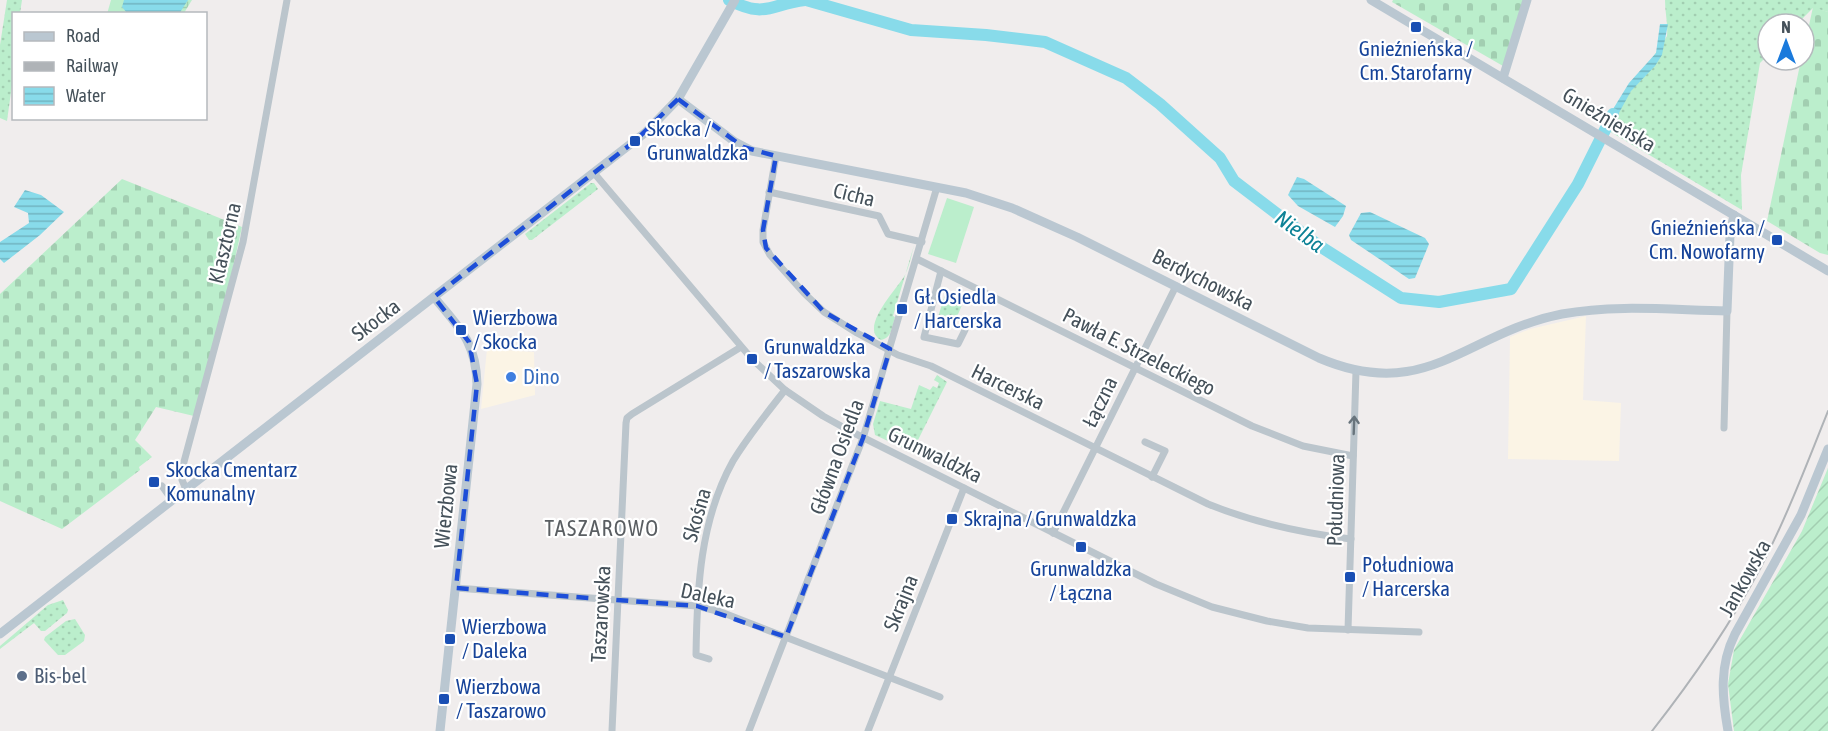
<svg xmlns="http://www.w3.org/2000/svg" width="1828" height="731" font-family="'Asap Condensed',sans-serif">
<defs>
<pattern id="grass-dots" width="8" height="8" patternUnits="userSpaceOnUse" patternTransform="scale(1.5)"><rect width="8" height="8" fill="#bec"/><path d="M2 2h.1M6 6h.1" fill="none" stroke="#a2ceb1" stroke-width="1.8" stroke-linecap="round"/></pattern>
<pattern id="wetland-marsh" width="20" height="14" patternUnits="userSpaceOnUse" patternTransform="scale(1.5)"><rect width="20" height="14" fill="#bec"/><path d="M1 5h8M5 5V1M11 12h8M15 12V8" fill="none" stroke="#a2ceb1"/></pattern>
<pattern id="cemetery-stones" width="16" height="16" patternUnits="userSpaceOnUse" patternTransform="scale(1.5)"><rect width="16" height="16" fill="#bec"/><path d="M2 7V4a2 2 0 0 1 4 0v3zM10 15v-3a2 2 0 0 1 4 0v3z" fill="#a2ceb1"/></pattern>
<pattern id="garden-furrows" width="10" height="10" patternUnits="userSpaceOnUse" patternTransform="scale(1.5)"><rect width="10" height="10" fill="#bec"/><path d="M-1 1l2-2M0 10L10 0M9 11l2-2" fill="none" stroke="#a2ceb1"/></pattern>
<pattern id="water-rules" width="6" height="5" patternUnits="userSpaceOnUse" patternTransform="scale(1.5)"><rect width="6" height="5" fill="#88dbea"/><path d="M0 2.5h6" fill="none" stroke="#71b4c1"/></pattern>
</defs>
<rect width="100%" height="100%" fill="#f0eded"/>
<g fill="#fbf4e5">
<polygon points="1586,316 1583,400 1621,403 1619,461 1508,459 1510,337 1530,329"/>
<polygon points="487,349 534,352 535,395 481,409"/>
</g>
<g fill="url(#grass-dots)">
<polygon points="7,0 22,0 20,13 14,14 13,78 7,121 0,118 0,45"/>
<path d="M1665 0H1828V12L1813 8 1797 24H1768V55L1760 63 1741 175 1742 210 1609 131 1622 104 1667 36C1668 23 1665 13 1665 0Z"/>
<polygon points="591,183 594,183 598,189 532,240 529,240 525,234"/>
<path d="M915 242 893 316 895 317C892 327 892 338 881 340 858 328 898 288 905 275 910 265 912 252 915 242Z"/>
<polygon points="946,292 965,298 953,326 937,320"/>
<polygon points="937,375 947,382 912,452 875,435 873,424 880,401 911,409 919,385 930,390 933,386 937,388 939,383 934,380"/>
<polygon points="63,600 68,610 67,613 45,631 41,631 34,623 0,649 0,646 48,605"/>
<polygon points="75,619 85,635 84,641 65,655 58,655 44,640 45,637 66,621"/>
</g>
<polygon fill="url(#wetland-marsh)" points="111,0 192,0 184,13 107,14"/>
<g fill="url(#cemetery-stones)">
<polygon points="1393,0 1523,0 1503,66 1392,2"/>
<polygon points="1813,7 1828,12 1828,255 1820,253 1767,221 1801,60 1804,60 1804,48"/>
<polygon points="122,179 242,227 226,299 194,416 156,407 135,440 152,457 139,467 140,470 62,529 0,501 0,294"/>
</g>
<polygon fill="url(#garden-furrows)" points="1828,468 1828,731 1734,731 1728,684 1734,650 1802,531"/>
<polygon fill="#bec" points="947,198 974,207 956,263 928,254"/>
<g fill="url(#water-rules)">
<polygon points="124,0 188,0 179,14 127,13 122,7"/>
<polygon points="1660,24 1668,24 1662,55 1655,66 1631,91 1609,131 1602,127 1629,83 1656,53"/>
<polygon points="1297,177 1304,179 1346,206 1343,216 1335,227 1298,206 1288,195"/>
<polygon points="25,190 41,195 64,212 40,235 4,263 0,259 0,242 29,223 28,213 14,207"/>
<polygon points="1370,212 1425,238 1429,244 1415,278 1409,279 1351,240 1349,235 1361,213"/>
</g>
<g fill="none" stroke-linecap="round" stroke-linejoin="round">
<g stroke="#88dbea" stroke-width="12">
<path d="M729 0C766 19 770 4 805 0"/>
<polyline points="806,0 911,30 986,35 1045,42 1126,78 1160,104 1220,158 1234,181 1318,245 1401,298 1439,302 1511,289 1578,184 1613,114"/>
</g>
<g stroke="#bbc5cc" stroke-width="7">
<path d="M776 156 763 230V242L770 255 804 293 824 312 857 333 898 355 931 366 1208 504C1255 523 1301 533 1351 539"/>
<polyline points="594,173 752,359 785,390 823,416 850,431 1156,584 1212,607 1267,621 1308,628 1419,632"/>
<polyline points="769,192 879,216 888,234 922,242"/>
<polyline points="917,259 1252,426 1303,446 1353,456"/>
<polyline points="941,271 924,337 958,344 965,330"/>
<polyline points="1724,428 1727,311"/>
<polyline points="1145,442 1165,451 1152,477"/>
<polyline points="162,486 172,500"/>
<polyline points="186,489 182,480 181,473 243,242 287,0"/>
<polyline points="1053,533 1176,286"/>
<polyline points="456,588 697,606 721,612 940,697"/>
<polyline points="1348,630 1356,371"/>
<path d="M709 659 696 655C697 588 700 520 733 461 748 436 767 413 785 390"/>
<polyline points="612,731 626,423 627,418 632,414 741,347"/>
<polyline points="749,731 863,438 937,187"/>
<polyline points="868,731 964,488"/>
</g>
<g stroke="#bac7d1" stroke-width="9">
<polyline points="1371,0 1828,271"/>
<polyline points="1503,78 1527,0"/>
<path d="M678 99 735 142 752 151 966 193 1012 208 1077 237 1319 358C1427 404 1465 333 1562 314 1616 304 1672 310 1727 311L1730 235 1734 215"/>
<path d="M434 297C459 328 476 341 477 384L440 731"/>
<polyline points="0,634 646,132 678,99 735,0"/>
<path d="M1728 731C1722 697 1719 666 1735 634L1801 515 1828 449"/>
</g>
<path stroke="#afb3b7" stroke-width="2" d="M1652 731C1693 679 1730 625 1761 567 1787 516 1807 464 1828 411"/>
</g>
<defs><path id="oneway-shaft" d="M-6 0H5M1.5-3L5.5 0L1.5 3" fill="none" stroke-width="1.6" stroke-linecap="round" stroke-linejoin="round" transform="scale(1.5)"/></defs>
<use stroke="#68747c" href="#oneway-shaft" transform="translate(1354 425) rotate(-88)"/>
<path fill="none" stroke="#1d4ed8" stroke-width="4.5" stroke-dasharray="12 8" stroke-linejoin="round" d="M678 99 743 147 776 156 763 230 766 248 824 312 890 349 863 438 786 637 697 606 456 588 477 384 469 342 434 297 635 141Z"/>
<g fill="#1a4fb4" stroke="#fff" stroke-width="2">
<rect x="1410" y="21" width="12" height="12" rx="3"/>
<rect x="629" y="135" width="12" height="12" rx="3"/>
<rect x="1771" y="234" width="12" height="12" rx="3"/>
<rect x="896" y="303" width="12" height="12" rx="3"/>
<rect x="455" y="324" width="12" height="12" rx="3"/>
<rect x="746" y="353" width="12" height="12" rx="3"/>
<rect x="148" y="476" width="12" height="12" rx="3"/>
<rect x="946" y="513" width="12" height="12" rx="3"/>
<rect x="1075" y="541" width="12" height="12" rx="3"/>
<rect x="1344" y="571" width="12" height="12" rx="3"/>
<rect x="444" y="633" width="12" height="12" rx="3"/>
<rect x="438" y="693" width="12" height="12" rx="3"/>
</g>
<circle fill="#3f7fe0" stroke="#fff" stroke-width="2" cx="511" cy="377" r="6"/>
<circle fill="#5c6f8a" stroke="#fff" stroke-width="2" cx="22" cy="676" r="6"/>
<g text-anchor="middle" stroke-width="4.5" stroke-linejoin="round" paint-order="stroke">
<g font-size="21" fill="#164399" stroke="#fff" text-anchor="start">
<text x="1416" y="56" text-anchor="middle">Gnieźnieńska /<tspan x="1416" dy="24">Cm. Starofarny</tspan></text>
<text x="647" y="136">Skocka /<tspan x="647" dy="24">Grunwaldzka</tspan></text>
<text x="1765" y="235" text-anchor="end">Gnieźnieńska /<tspan x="1765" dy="24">Cm. Nowofarny</tspan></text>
<text x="914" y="304">Gł. Osiedla<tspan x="914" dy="24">/ Harcerska</tspan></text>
<text x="473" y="325">Wierzbowa<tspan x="473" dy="24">/ Skocka</tspan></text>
<text x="764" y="354">Grunwaldzka<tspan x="764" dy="24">/ Taszarowska</tspan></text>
<text x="166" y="477">Skocka Cmentarz<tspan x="166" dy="24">Komunalny</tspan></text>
<text x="964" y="526">Skrajna / Grunwaldzka</text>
<text x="1362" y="572">Południowa<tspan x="1362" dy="24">/ Harcerska</tspan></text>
<text x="1081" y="576" text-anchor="middle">Grunwaldzka<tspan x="1081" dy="24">/ Łączna</tspan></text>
<text x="462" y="634">Wierzbowa<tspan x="462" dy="24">/ Daleka</tspan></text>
<text x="456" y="694">Wierzbowa<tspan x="456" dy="24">/ Taszarowo</tspan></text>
</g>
<g font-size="21" fill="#45515a" stroke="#fff">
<text transform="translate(1609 120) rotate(31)" y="7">Gnieźnieńska</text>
<text transform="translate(854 195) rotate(14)" y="7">Cicha</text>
<text transform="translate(225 243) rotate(-77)" y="7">Klasztorna</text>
<text transform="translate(1203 280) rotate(27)" y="7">Berdychowska</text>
<text transform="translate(376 320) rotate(-37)" y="7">Skocka</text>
<text transform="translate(1139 352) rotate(27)" y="7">Pawła E. Strzeleckiego</text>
<text transform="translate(1008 387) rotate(26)" y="7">Harcerska</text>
<text transform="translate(1100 402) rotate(-64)" y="7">Łączna</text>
<text transform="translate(935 455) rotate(26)" y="7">Grunwaldzka</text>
<text transform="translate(837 457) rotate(-70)" y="7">Główna Osiedla</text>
<text transform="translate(1336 500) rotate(-88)" y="7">Południowa</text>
<text transform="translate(446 506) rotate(-84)" y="7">Wierzbowa</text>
<text transform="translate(697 515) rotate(-74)" y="7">Skośna</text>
<text transform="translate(1745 578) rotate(-61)" y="7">Jankowska</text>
<text transform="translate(708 596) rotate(12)" y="7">Daleka</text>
<text transform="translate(901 603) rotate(-68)" y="7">Skrajna</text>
<text transform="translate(601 614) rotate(-87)" y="7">Taszarowska</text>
</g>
<g font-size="21" fill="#366cbe" stroke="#fff" text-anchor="start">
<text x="523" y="384">Dino</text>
</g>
<g font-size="21" fill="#4e5e75" stroke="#fff" text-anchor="start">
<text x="34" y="683">Bis-bel</text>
</g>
<g font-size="22" font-style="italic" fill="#0d8296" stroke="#fff">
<text transform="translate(1300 231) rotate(36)" y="8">Nielba</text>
</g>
<g font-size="22" letter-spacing="1.5" fill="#5a5e62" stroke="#fff">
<text x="602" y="536">TASZAROWO</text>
</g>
</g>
<rect x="12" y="12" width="195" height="108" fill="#ffffff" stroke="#b5b9bd" stroke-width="1.5"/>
<rect x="24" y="32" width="30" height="9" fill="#bac7d1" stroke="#b5b9bd" stroke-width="1.5"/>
<text x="66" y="42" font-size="18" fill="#45515a">Road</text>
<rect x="24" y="62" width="30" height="9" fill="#afb3b7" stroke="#b5b9bd" stroke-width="1.5"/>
<text x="66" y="72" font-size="18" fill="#45515a">Railway</text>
<rect x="24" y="87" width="30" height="18" fill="url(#water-rules)" stroke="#b5b9bd" stroke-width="1.5"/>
<text x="66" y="102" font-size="18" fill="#45515a">Water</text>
<g transform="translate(1786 42)"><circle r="28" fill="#ffffff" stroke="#b5b9bd" stroke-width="1.5"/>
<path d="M0-4.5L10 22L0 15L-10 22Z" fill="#1a7adc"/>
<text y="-9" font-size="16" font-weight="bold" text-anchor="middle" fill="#45515a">N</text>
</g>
</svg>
